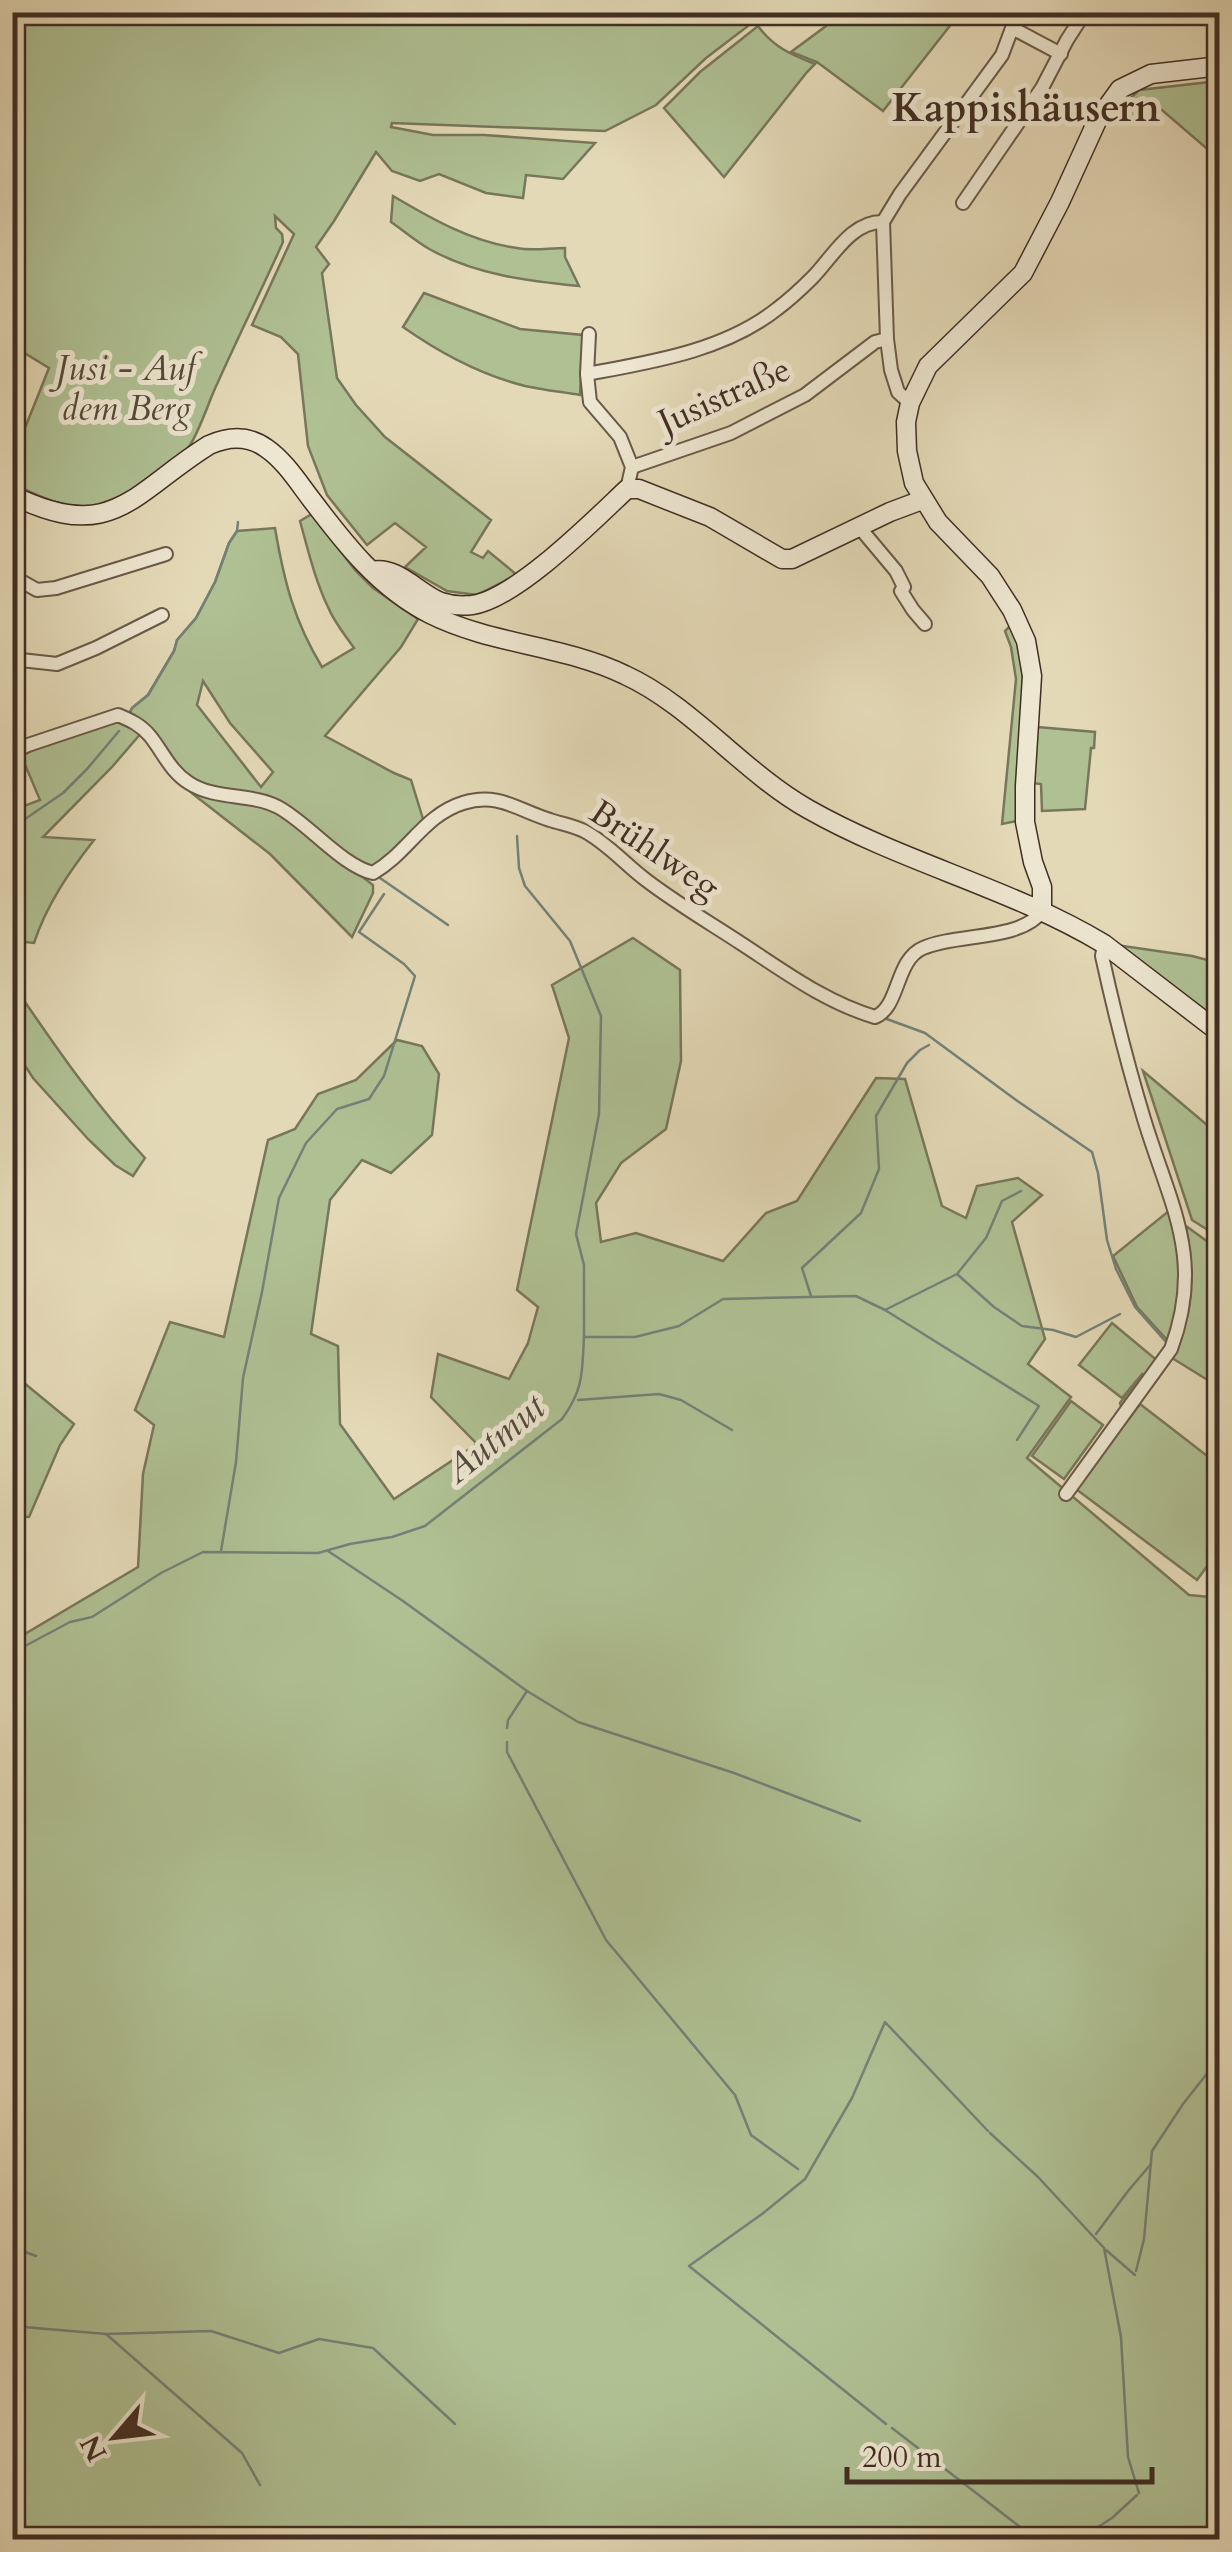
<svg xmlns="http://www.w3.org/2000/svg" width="1232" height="2552" font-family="Cardo,serif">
<rect width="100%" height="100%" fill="#e4d9b7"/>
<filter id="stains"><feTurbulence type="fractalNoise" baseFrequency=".002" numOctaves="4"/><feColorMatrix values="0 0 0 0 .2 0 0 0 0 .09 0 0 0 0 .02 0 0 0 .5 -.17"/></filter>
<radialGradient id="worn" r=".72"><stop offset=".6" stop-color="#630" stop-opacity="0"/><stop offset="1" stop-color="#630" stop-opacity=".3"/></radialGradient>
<g fill="#afc093" stroke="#78775b" stroke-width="2.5" fill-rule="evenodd">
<path d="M12 13H765L706 58 656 105 605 131 392 123 391 127 433 135H484L595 143 563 179 526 175 523 198 486 193 439 174 420 181 392 171 376 152 334 221 316 247 329 264 322 273 337 378 356 405 385 437 491 520 471 552 483 558 488 551 517 575 477 595 447 591 405 567 426 547 395 523 367 545 327 495 308 446 298 354 281 337 252 325 294 234 275 216 276 228 282 234 283 242C262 289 239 335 218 382 209 400 201 428 190 445 172 469 116 504 86 506 60 508 35 494 13 484V458L49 368 13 346 12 77 16 72 13 69Z"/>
<polygon points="944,13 956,18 883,111 817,62 791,52 826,26 835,13"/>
<path d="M758 26C773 47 792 55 815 64L807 72 724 177 664 108 700 72Z"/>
<polygon points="1219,81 1219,159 1162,110 1105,123 1139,90"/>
<path d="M393 196C432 219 472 242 517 248 532 251 549 248 565 248V257L579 286C528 281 477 275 431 250 417 242 404 231 391 222Z"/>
<path d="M424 293 520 329 583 335 580 395C562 392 543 390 525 386 481 375 440 353 403 327Z"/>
<path d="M312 514 355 570 373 588 418 619 401 647 325 736 394 773 411 780 423 819 386 861 367 869 276 800 266 795 255 796 192 781 129 714 132 708 148 695 174 651 177 640 196 618 215 582 229 543 237 531 275 528C284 581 294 621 322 667L354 648C345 635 334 622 328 607 315 580 308 550 300 521ZM203 681 230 723 273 772 261 787 197 705Z"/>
<polygon points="1010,626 1018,643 1023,677 1017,821 1002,824 1016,679 1011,647 1005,631"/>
<path d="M117 722 142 732 112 767 43 837 94 840C69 872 47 904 34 943L15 941 19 919 13 921V810L40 800 21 755 72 734Z"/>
<polygon points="1037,727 1095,732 1094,748 1091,748 1085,809 1042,811 1041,784 1032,783"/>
<polygon points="183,784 277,810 373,885 373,893 352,937 270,854 193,794"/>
<polygon points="633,938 680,970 681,1061 666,1129 621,1163 596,1203 601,1242 636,1233 723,1261 766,1213 797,1201 876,1078 905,1079 942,1206 966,1218 977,1186 1018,1178 1042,1195 1012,1222 1045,1339 1028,1364 1071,1397 1027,1458 1189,1595 1210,1597 1219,1595 1219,2539 13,2539 13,1641 138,1567 143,1474 154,1425 135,1410 170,1322 224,1337 268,1140 295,1129 318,1094 356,1080 397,1040 422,1046 439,1074 432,1135 391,1173 362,1160 330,1200 311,1334 338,1346 340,1424 394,1499 477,1444 431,1397 438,1354 509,1379 528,1343 538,1307 517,1290 569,1038 552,985"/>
<polygon points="1116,945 1192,956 1219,963 1219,1024"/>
<path d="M12 983C53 1043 95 1105 145 1158L133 1176 115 1165 88 1139 33 1078 13 1047Z"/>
<polygon points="1143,1071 1219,1135 1219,1237 1192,1220"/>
<polygon points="1170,1210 1177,1232 1180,1301 1169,1342 1137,1307 1113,1256"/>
<path d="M1186 1226 1219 1250V1387L1172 1358C1179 1349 1181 1339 1184 1328 1195 1293 1192 1261 1186 1226Z"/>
<polygon points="1112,1323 1154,1358 1158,1358 1124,1406 1121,1406 1120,1403 1143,1373 1122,1398 1079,1365"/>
<polygon points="12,1373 74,1424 60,1445 29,1517 13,1516"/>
<polygon points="1071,1401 1103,1425 1064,1479 1032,1456"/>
<polygon points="1140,1404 1219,1465 1219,1550 1197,1580 1076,1489"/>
</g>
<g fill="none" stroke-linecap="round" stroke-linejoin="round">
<g stroke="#738278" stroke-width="2.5">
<polyline points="130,712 132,708 148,695 174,651 177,640 196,618 215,582 229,543 237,531 238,522"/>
<polyline points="12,828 63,793 87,769 119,731"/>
<polyline points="517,836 519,868 525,886 570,941 601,1016 599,1114 576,1234 584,1265 584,1337"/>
<polyline points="380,878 448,925"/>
<polyline points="884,1018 925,1033 1016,1100 1092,1152 1098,1173 1107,1240 1116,1269 1135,1307 1166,1342"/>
<polyline points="957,1274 994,1307 1022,1326 1053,1330 1076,1337 1120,1314"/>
<polyline points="811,1296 802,1268 861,1213 879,1169 876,1116 907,1063 920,1050 929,1045"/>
<polyline points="885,1310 957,1274 986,1238 1002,1201 1021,1191"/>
<polyline points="578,1400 659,1394 681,1400 732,1430"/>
<polyline points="221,1551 236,1462 243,1378 262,1292 279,1198 306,1143 337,1109 369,1099 384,1076 415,976 404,964 359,932 384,894"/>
<polyline points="328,1551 403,1601 527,1691 578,1722 734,1773 860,1821"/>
<path d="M12 1653 70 1622 92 1617 161 1573 203 1552 318 1553 350 1544 392 1537 425 1526 562 1419C584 1389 582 1372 584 1337H635L679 1326 723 1299 856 1296 885 1310 1039 1406 1017 1440"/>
<polyline points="507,1728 508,1720 527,1691"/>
<polyline points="507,1742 507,1752 606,1940 735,2095 751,2135 798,2169"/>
<polyline points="990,2133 1038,2177 1104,2248 1121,2337 1128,2457 1139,2493"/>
<polyline points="1096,2234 1128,2191 1151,2164"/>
<polyline points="12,2247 36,2256"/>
<polyline points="1106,2250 1135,2275"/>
<polyline points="1136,2271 1144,2239 1152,2151 1183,2104 1213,2066 1220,2063"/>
<polyline points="12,2326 106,2334 242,2453 260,2485"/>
<polyline points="106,2334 211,2331 279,2353 319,2339 373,2348 455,2424"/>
<polyline points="886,2424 689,2266 762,2214 805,2179 852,2098 885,2022 988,2131"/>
<polyline points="892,2428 1037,2540"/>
<polyline points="1078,2540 1112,2518 1137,2495"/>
</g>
<g stroke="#6a5948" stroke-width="16">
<g id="street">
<polyline points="1014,29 1061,54"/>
<polyline points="963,203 1042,88 1067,40 1085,12"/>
<polyline points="589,334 587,374 590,402 620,437 632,467 627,489"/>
<path d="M587 374C651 362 724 351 777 309 789 300 801 289 812 278 832 258 851 221 883 222"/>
<polyline points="910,403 898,392 891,370 887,339 883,222 900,194 1002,55 1018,12"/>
<polyline points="632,467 731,433 805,395 875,342 887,339"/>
<polyline points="860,528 896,571 904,587 901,591 913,610 925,624"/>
<polyline points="12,576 37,590 56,588 166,554"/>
<polyline points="12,659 57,664 96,648 162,615"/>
<path d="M12 753 28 745 118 715C130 720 141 725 150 736 163 752 170 771 189 783 215 800 251 793 278 807 308 823 342 866 373 873 408 853 424 815 463 803 499 792 517 810 550 820 562 824 575 826 586 832 609 845 626 865 646 880 676 903 710 923 742 944 785 972 825 1002 875 1017 900 1007 895 960 923 948 957 933 1021 941 1042 911"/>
<path d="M1066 1494 1171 1349C1205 1258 1170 1205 1144 1119 1128 1066 1114 1011 1102 956L1104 944"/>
</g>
</g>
<g stroke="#412e23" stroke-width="21">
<g id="secondary">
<path d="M12 495C113 545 132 493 209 445 229 436 248 435 266 448 284 460 298 482 311 499 345 544 379 588 430 614 492 645 563 645 625 675 691 705 744 773 808 809 903 863 1011 888 1104 944L1220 1033"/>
<path d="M372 571C397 565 419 594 441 602 450 605 463 606 472 605 516 599 594 520 627 489H639L710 517 782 559H792L890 512 922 500"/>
<polyline points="1042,911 1042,887 1033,862 1025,822 1025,786 1032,676 1026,641 1012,610 990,576 938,522 914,483 907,451 906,422 910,403 928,366 1023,273 1060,202 1097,121 1120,89 1151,74 1220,66"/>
</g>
</g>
<use href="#street" stroke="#ede6d0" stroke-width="12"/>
<use href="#secondary" stroke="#ede6d0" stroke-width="18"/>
</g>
<g text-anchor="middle" stroke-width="10" stroke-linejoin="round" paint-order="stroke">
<g font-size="35" font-style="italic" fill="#574b39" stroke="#ede6d0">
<text x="126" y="380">Jusi - Auf<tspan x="126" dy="40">dem Berg</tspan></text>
</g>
<g font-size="35" fill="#412e23" stroke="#ede6d0">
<text transform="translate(724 395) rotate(-24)" y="12">Jusistraße</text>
<text transform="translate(655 849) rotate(34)" y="12">Brühlweg</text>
</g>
<g font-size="38" font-style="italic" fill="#524a3f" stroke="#ede6d0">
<text transform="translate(494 1438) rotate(-39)" y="13">Autmut</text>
</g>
<g font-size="40" font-weight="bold" fill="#412e23" stroke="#ede6d0">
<text x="1026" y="121">Kappishäusern</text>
</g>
</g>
<rect width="1232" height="2552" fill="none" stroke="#e4d9b7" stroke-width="50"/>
<rect x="15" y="15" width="1202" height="2522" fill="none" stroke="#412e23" stroke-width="5"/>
<rect x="25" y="25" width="1182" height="2502" fill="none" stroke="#412e23" stroke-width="2.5"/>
<g transform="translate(115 2437) rotate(242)" stroke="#ede6d0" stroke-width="8" paint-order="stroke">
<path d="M0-8L18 38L0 25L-18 38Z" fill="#412e23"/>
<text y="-15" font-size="28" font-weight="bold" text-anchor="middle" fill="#412e23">N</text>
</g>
<path d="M847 2467v15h305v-15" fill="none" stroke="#412e23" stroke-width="5"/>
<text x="862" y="2467" font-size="30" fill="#412e23" stroke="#ede6d0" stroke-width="8" paint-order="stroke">200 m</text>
<rect width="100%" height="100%" filter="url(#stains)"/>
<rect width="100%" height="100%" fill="url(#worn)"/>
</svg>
